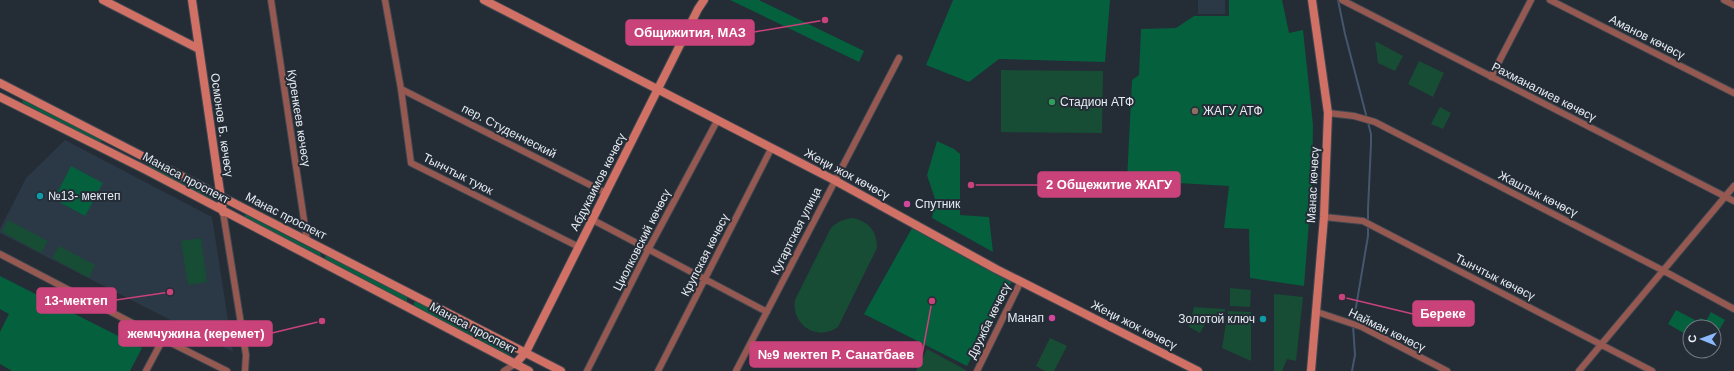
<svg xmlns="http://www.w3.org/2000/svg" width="1734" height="371" font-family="Helvetica,sans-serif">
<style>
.built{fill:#2b3846}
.green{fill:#174d34}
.forest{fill:#04603d}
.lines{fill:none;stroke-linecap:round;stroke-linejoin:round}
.stream{stroke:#45566e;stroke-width:2}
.street-casing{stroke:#3f4750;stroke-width:8}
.secondary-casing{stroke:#3f4750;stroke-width:10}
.street{stroke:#965952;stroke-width:6}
.secondary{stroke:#d17166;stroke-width:8}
.leisure-dot{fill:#2e9e5b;stroke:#242c36;stroke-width:1.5}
.education-dot{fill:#8d6e63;stroke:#242c36;stroke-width:1.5}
.culture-dot{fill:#0f9aa8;stroke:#242c36;stroke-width:1.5}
.hotel-dot{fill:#d1479c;stroke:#242c36;stroke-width:1.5}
.labels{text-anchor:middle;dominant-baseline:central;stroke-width:4;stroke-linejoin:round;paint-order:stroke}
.street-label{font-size:12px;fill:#e6ecf2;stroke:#242c36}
.poi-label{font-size:12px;fill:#e6ecf2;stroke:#242c36;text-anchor:start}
.leader{fill:none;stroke:#c94279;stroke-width:1.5}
.callout-dot{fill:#c94279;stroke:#242c36;stroke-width:1.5}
.callout{fill:#c94279;stroke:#c94279;stroke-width:1.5}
.callout-label{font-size:13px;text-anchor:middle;font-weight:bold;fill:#fff}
</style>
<rect width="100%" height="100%" fill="#242c36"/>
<!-- built -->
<path class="built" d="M1198,0H1225V14H1198Z
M65,140L212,217L233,352L0,233V229L26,178Z"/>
<!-- green -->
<path class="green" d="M1375,41L1403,56L1395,71L1378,63Z
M1419,61L1444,73L1433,97L1408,84Z
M1001,70L1103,71L1102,133L1001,132Z
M1440,107L1451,113L1443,129L1431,124Z
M853,218C869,222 877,231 877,248L838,327C817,342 791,325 795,300L831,228C838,221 844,219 853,218Z
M8,220L48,241L41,253L2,232Z
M201,238L207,282L188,285L181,241Z
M59,246L95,265L89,278L52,258Z
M1230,288L1251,290L1250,307L1230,306Z
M1274,294L1303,297L1296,361L1287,359L1282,371H1274Z
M1194,307L1225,309L1224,318L1209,317L1200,333L1189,327Z
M1228,311L1251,312V361L1222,348Z
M1050,338L1067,346L1054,371H1045L1036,366Z
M927,349L966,370L965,371H916Z"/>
<!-- forest -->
<path class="forest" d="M730,0H759L864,51L859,62Z
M953,0H1110L1105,62L999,59L969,82L926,65Z
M1229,0H1282L1289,33L1303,30L1313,125L1312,183L1304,286L1250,278L1249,229L1224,228L1229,186L1127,180L1132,80L1139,75L1141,29L1176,28L1194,16H1229Z
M22,99H25L102,140V141L99,142L23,103Z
M937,141L954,149L960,154V215L989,217L993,252L932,218L935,199L927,175Z
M150,165L212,195L213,198L210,200L149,168Z
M71,166L103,183L85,216L54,199Z
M245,214L320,253L321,256L320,257L244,218Z
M912,228L1013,279L967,366L864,314Z
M325,256H329L407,297V301H404L326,260Z
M0,276L142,348L130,371H12L0,364V332L9,314L0,309Z
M417,301L511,350L512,354L509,355L414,306V302Z
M1676,310L1695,320L1690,327L1687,335L1668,324Z
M1711,312L1725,320L1714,339V327H1696L1700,318L1706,321Z"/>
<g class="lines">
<!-- stream -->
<path class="stream" d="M1338,0L1345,34L1371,134V144L1368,209V236L1353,325L1355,355L1352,371"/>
<defs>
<path id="street" d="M271,0L307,240
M385,0L401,89L411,163L579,247
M1342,0L1734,201
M1550,0L1734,93
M1724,0L1734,5
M1491,77L1531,0
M401,89L606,193
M1328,113L1354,116L1375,122L1664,271L1734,309
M223,212L246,355L245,371
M1324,217L1363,221L1652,371
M593,220L767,312
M0,254L163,339L227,371
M1317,312L1362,327L1447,371
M146,371L163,339
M504,371L515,364
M587,371L648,250L717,121
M658,371L771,149
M736,371L899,58
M977,371L1021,281
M1579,371L1734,186"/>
<path id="secondary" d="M103,0L199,49
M192,0L223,212
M484,0L834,180L996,269L1198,371
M0,83L561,371
M0,97L146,170L529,371
M515,364L526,352L698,9L704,0
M1311,371L1324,217L1328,113L1312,0"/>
</defs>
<!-- street casing -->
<use href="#street" class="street-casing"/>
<!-- secondary casing -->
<use href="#secondary" class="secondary-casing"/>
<!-- street -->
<use href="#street" class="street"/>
<!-- secondary -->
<use href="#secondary" class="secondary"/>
</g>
<!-- markers -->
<circle class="leisure-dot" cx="1052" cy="102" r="4"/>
<circle class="education-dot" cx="1195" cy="111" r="4"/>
<g class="culture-dot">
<circle cx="40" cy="196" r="4"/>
<circle cx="1263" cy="319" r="4"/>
</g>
<g class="hotel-dot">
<circle cx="907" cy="204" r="4"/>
<circle cx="1052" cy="318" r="4"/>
</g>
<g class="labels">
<!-- street labels -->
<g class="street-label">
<text transform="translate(1647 37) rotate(27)">Аманов көчөсү</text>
<text transform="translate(1544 92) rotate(27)">Рахманалиев көчөсү</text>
<text transform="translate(299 118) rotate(81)">Куренкеев көчөсү</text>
<text transform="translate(222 125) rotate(82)">Осмонов Б. көчөсү</text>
<text transform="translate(509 131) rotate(27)">пер. Студенческий</text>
<text transform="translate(458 174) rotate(27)">Тынчтык туюк</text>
<text transform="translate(847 174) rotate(28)">Жеңи жок көчөсү</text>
<text transform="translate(186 178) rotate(28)">Манаса проспект</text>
<text transform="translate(598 182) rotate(-63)">Абдукаимов көчөсү</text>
<text transform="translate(1313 185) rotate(-87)">Манас көчөсү</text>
<text transform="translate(1538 194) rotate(27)">Жаштык көчөсү</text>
<text transform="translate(286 216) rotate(27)">Манас проспект</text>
<text transform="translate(796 231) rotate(-63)">Кугартская улица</text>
<text transform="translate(642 240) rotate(-63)">Циолковский көчөсү</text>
<text transform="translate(705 255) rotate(-63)">Крупская көчөсү</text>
<text transform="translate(1495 277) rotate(27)">Тынчтык көчөсү</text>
<text transform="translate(989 321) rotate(-64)">Дружба көчөсү</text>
<text transform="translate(1134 325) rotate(27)">Жеңи жок көчөсү</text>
<text transform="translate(473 328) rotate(28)">Манаса проспект</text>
<text transform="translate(1387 330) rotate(26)">Найман көчөсү</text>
</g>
<!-- poi labels -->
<g class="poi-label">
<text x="1060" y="102">Стадион АТФ</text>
<text x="1203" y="111">ЖАГУ АТФ</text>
<text x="48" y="196">№13- мектеп</text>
<text x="915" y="204">Спутник</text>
<text x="1044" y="318" text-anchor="end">Манап</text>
<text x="1255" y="319" text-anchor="end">Золотой ключ</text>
</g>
</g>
<!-- callouts -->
<path class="leader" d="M825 20L754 32M971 185L1038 185M170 292L116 300M1342 297L1413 314M322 321L272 333M932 301L922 355"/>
<g class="callout-dot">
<circle cx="825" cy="20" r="4"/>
<circle cx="971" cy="185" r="4"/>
<circle cx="170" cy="292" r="4"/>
<circle cx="1342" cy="297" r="4"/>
<circle cx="322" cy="321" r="4"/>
<circle cx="932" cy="301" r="4"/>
</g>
<g class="callout">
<rect x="626" y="20" width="128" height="25" rx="4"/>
<rect x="1038" y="172" width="142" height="25" rx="4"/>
<rect x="37" y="288" width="79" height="25" rx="4"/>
<rect x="1413" y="301" width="61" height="25" rx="4"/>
<rect x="119" y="321" width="153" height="25" rx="4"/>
<rect x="750" y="342" width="172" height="25" rx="4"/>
</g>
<g class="callout-label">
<text x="690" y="37">Общижития, МАЗ</text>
<text x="1109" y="189">2 Общежитие ЖАГУ</text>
<text x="76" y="305">13-мектеп</text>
<text x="1443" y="318">Береке</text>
<text x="196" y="338">жемчужина (керемет)</text>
<text x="836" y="359">№9 мектеп Р. Санатбаев</text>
</g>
<!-- north arrow -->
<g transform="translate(1702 339) rotate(271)"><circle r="19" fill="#242c36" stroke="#727981"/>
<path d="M0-3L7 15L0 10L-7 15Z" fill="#8db9fc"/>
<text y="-6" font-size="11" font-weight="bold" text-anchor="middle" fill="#e6ecf2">С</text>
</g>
</svg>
